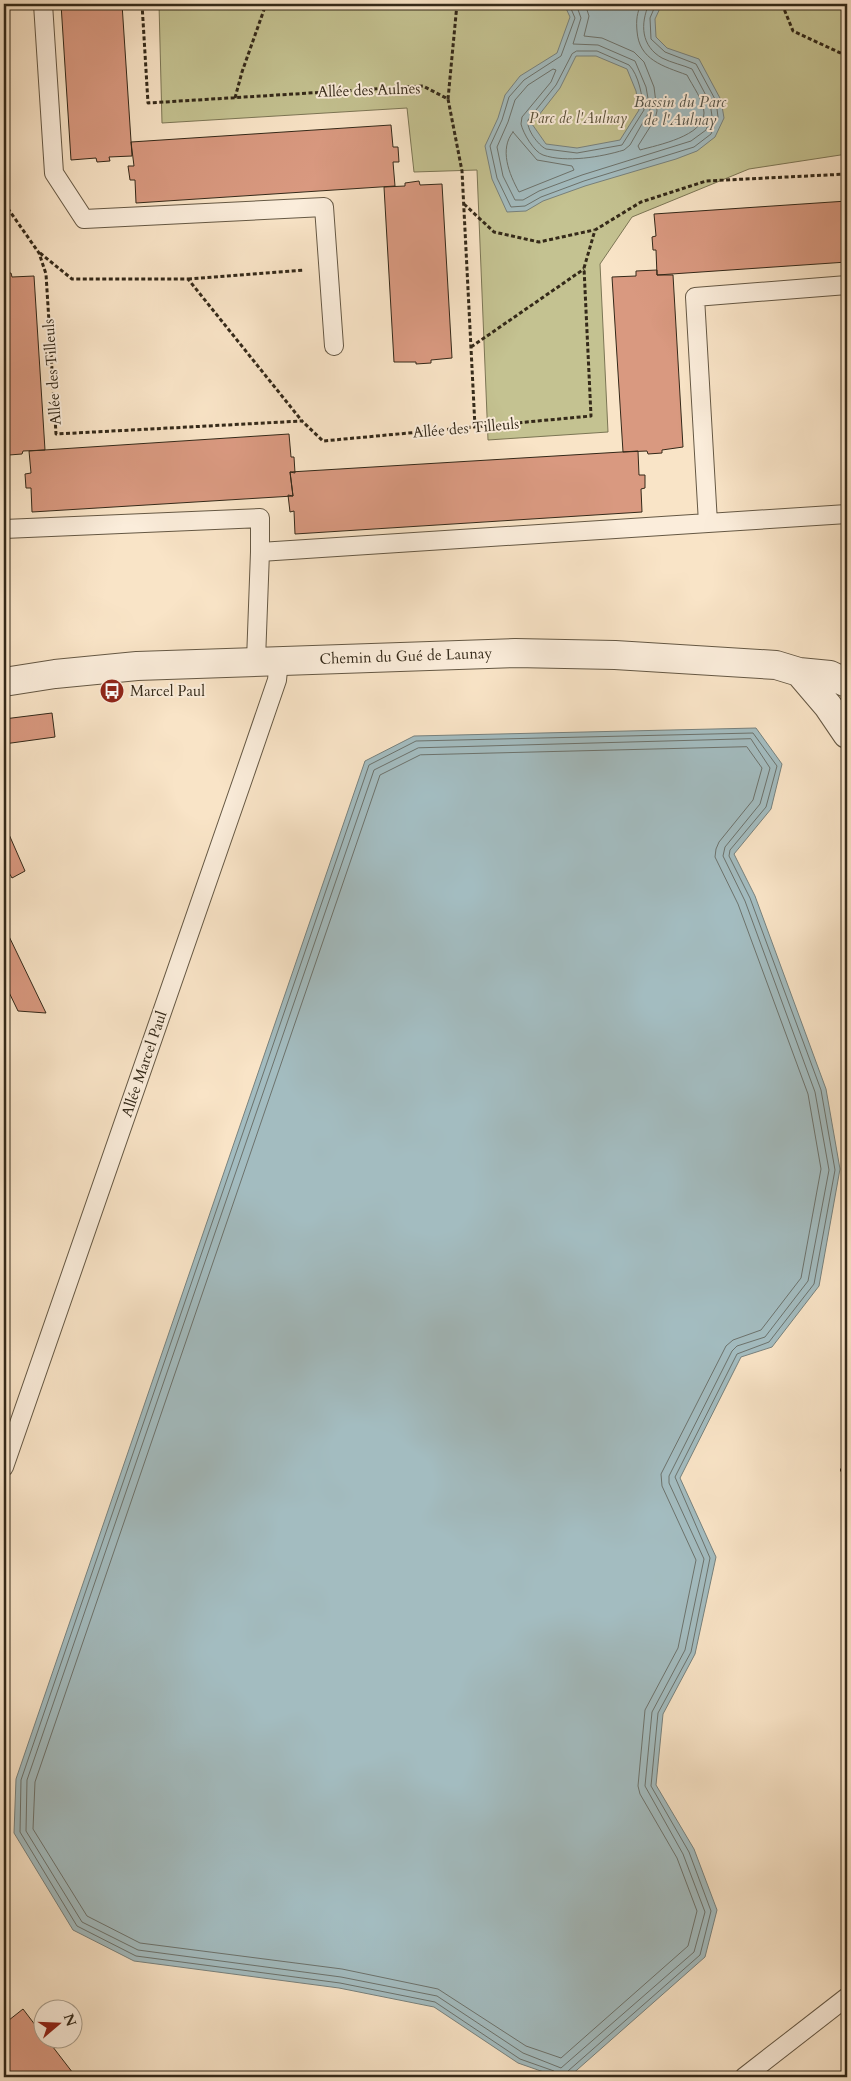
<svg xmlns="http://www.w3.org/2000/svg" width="851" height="2081" font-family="Cardo,serif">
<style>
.green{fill:#c4c291;stroke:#7c7655}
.water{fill:#a3bcc0;stroke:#77817d;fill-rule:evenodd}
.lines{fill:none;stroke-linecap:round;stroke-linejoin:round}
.shore{stroke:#6c726c;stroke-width:1}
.building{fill:#d99980;stroke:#342919}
.lane-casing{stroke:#655844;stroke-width:20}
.street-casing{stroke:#655844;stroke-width:30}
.path{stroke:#342919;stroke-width:3;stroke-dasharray:4 2.5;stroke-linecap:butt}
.lane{stroke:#fbeddb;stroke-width:18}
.street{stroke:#fbeddb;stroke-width:28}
.labels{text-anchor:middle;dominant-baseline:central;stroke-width:4;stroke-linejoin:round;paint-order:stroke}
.street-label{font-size:15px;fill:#342919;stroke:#fbeddb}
.park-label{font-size:15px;font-style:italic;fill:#584f37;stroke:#fbeddb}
.poi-label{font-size:15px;fill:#342919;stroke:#fbeddb;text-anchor:start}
.water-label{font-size:16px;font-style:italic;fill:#55554b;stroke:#fbeddb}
</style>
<rect width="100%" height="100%" fill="#f9e4c7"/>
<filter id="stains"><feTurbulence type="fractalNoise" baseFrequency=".004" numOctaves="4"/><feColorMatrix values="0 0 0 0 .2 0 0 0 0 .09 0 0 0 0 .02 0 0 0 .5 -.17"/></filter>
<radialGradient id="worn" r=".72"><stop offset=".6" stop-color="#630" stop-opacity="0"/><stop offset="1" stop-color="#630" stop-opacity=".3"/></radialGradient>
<!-- green -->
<path class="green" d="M159,4H847V154L749,169L632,217L600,264L608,432L488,440L477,170L414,172L407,108L162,123Z"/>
<!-- water -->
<path class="water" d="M564,4H662L655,19L656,37L667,48L699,59L721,100L724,118L715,137L697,151L676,159L585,186L543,201L526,211L507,212L492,179L485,146L498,118L505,95L520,76L557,53L570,17ZM576,56H596L627,69L636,91L639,110L620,140L577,148L546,144L532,124L560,88Z
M756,728L782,764L771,809L734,854L755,896L826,1089L840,1169L819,1286L772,1347L741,1357L680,1478L716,1557L695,1654L663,1714L656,1785L694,1849L717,1910L705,1957L569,2077H558L518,2063L434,2007L339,1988L134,1961L73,1930L14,1833L16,1779L365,761L414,736Z"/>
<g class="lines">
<!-- shore -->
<path class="shore" d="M569,4L575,18L561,56L524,80L509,97L502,120L490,146L497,178L511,207L525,206L541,197L584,181L694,147L711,134L718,117L716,101L696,64L665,52L651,39L650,18L656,4
M576,4L581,18L573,44L598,45L635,61L646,87L650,110L630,145L624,150C601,157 566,163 543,155C534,152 523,133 521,124L522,117L551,82L556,70L553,69L528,85L515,100L508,122L497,147L503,176L515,200H523L539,191L582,175L691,141L706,130L712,116L710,103L692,69C683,65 672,63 662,58C641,46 640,24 649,4
M585,4L589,16L584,36L602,38L634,52L644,62L654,87L657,111L655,119L638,146L640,150C658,145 704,136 704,113C704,101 692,85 687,75C663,66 639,60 637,31C636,20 637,13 641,4
M577,51H597L629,65C639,75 642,96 644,110L622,145L577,153L546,149C538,145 526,129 528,120L556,85L572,54Z
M513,132L537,160L572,166L574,170L519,192C509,174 499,149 513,132Z
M751,739L770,768L760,804L725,847L723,856L745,901L815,1092L829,1170L808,1281L765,1337L737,1346L732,1351L669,1476V1483L704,1559L685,1650L652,1712L645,1786L683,1854L705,1912L694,1952L561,2068L523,2053L437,1996L341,1977L138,1950L82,1922L26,1831L27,1780L374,770L418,748Z
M747,747L762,768L753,800L719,842L716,849L715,857L738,904L808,1094L821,1169L801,1278L761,1330L733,1340L726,1346L661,1474L662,1486L696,1560L678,1648L645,1710L638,1786L640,1794L677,1858L697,1911L688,1946L561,2058L526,2046L438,1989L342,1969L140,1943L87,1916L33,1829L35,1782L380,775L420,755Z
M557,2077L554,2071L520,2059L435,2002L340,1983L136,1956L77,1926L20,1832L21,1780L369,765L416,741L753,733L777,766L766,807L730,850L729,856L750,898L821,1090L835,1170L814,1284L769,1342L737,1354L675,1477L710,1558L691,1652L658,1713L651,1786L689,1852L711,1911L700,1955L568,2071L566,2077"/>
</g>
<!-- building -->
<path class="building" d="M61,4H122L132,156L109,157L110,161L97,162L96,158L71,160Z
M391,125L393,147H398L399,162H393L395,186L136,203L135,180H130L128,166H134L131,142Z
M419,181L420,185L442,184L452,358L431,360V363L416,364V362H394L384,187L405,186V183Z
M847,201V262L657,275L656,250H653L652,237L656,236L654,214Z
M657,270V275H673L683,447L662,450V453L648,454L647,451L623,452L612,277L636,276V271Z
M4,273H11L12,277L34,276L45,450L23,451L22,454L9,455L7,451L4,452Z
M289,434L291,457H294L295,473L290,472L293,496L32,512L31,488H26L25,474L31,473L29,451Z
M638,451L639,475H645V488L641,489L642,512L295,534L294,511L290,512L288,495L293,496L290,472Z
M52,713L55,737L4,744V719Z
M4,823L25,871L12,878L4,864Z
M4,926L46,1013L18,1011L4,982Z
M23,2009L42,2034V2038H46L76,2077H4V2024Z"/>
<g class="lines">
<defs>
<path id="lane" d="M43,4L54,173L84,219L324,207L334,346
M847,285L695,297L708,523L847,514
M4,529L260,518V552L708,523
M256,660L260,552
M4,1467L244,776L277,680L279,660
M744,2077L847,1997"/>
<path id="street" d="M799,672L828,706L847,734
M4,682L55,674L137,666L515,653L615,655L776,665L799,672L830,675L847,683"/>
</defs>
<!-- lane casing -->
<use href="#lane" class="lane-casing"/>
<!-- street casing -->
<use href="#street" class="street-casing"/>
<!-- path -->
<path class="path" d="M142,4L148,103L423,86L448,99L462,171L475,427
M782,4L793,31L847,56
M235,98L242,72L266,4
M448,99L457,4
M4,203L39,253L46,274L56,434L302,421L323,441L591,416L584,268L595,230L641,202L706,181L847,174
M464,204L494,232L539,242L594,230
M40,253L72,279H188L302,421
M188,279L304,270
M471,347L584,269
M840,1470H847"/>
<!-- lane -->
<use href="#lane" class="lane"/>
<!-- street -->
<use href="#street" class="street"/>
</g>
<!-- icons -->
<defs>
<symbol id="bus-disc" viewBox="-11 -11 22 22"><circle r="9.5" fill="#8f2418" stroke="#fbeddb"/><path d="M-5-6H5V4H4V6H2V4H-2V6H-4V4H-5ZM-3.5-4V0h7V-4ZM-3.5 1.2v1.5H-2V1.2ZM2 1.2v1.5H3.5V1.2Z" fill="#fff"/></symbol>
</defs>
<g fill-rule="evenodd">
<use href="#bus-disc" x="98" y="677" width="28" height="28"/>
</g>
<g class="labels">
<!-- street labels -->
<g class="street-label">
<text transform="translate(369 90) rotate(-2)">Allée des Aulnes</text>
<text transform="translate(52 372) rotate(-94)">Allée des Tilleuls</text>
<text transform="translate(466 428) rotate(-5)">Allée des Tilleuls</text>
<text transform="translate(406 656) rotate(-2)">Chemin du Gué de Launay</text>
<text transform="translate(144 1064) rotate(-71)">Allée Marcel Paul</text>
</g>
<!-- park labels -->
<g class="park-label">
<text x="578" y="118">Parc de l'Aulnay</text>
</g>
<!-- poi labels -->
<g class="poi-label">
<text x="130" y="691">Marcel Paul</text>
</g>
<!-- water labels -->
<g class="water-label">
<text x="680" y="102">Bassin du Parc<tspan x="680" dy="18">de l'Aulnay</tspan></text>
</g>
</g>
<!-- margin -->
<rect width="851" height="2081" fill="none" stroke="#f9e4c7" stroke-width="20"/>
<rect x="5" y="5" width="841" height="2071" fill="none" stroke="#342919" stroke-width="2.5"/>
<rect x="10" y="10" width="831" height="2061" fill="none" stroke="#342919"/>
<!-- north arrow -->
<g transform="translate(58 2024) rotate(71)"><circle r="24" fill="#fbeddb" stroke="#ab9f8d"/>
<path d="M0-4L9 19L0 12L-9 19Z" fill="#8f2418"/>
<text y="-8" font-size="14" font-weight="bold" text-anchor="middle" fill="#342919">N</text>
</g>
<rect width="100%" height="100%" filter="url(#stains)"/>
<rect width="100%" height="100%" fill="url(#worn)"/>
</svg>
